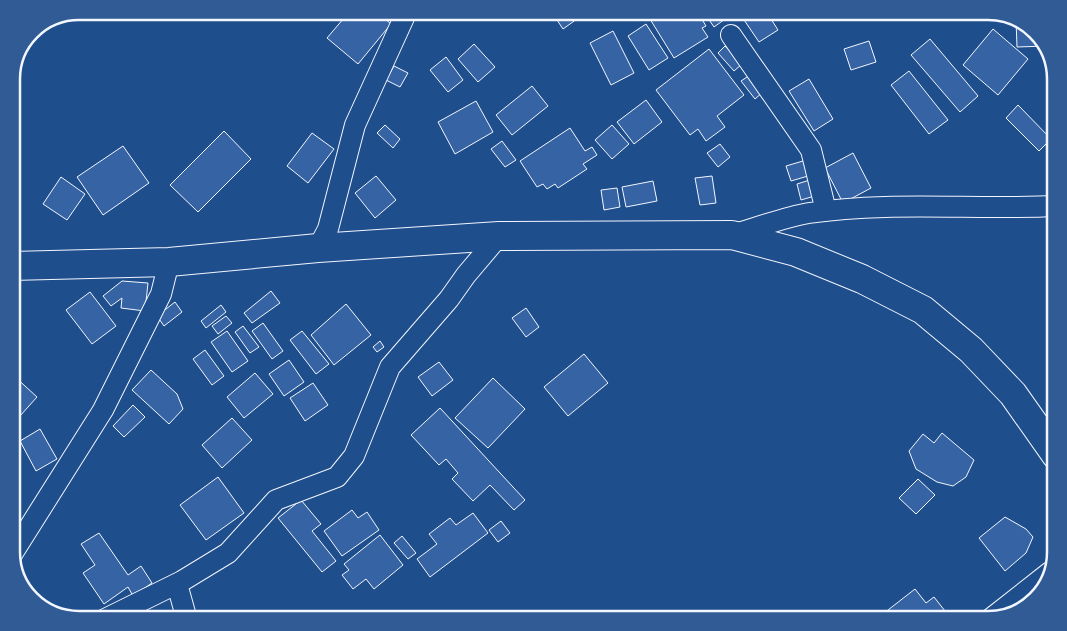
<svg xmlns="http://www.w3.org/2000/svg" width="1067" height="631" font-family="'Asap Condensed',sans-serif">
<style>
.building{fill:#3563a3;stroke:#f2f6ff}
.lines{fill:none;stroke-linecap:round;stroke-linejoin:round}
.minor-casing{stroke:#f2f6ff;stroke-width:22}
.secondary-casing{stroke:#f2f6ff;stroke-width:30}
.minor{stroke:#1f4e8c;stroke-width:20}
.secondary{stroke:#1f4e8c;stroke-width:28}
.rim{fill:none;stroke:#f2f6ff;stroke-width:2.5}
</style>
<rect width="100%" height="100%" fill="#1f4e8c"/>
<!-- building -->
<path class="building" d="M350,11H376L391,24L358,64L327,38Z
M551,11H588L563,29Z
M645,11H697L706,26L702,28L708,37L674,58Z
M703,11H730L732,14L714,27Z
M738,11H766L778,30L759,42Z
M1016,19L1022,20L1047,46L1017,47Z
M646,24L668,58L649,70L628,36Z
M993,29L1028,59L998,95L963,65Z
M613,31L634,73L611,85L590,43Z
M930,39L978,96L960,112L911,55Z
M869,41L876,62L851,70L844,49Z
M474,44L495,67L478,82L458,59Z
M725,46L742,64L734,71L718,53Z
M709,49L744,95L717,116L725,127L706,141L698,129L690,135L656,90Z
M446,57L463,80L448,92L430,70Z
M394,66L408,73L400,87L386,80Z
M909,71L948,120L929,134L891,85Z
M750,75L763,92L755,99L741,81Z
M809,79L833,119L814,131L789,91Z
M532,86L548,106L512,135L496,115Z
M646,100L662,122L634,144L617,122Z
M476,101L493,132L455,154L438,122Z
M1018,105L1051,139L1039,151L1006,118Z
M385,125L400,139L393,148L377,133Z
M612,125L629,144L612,159L595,140Z
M570,128L585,151L592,147L597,155L583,164L587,169L558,188L555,184L547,189L543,184L537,187L520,161Z
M224,131L251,159L198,212L170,185Z
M312,133L334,149L308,183L287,166Z
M502,141L516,160L505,167L491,149Z
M720,144L730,157L718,167L707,153Z
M123,146L149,183L103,215L77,177Z
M853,153L871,188L843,203L825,168Z
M803,161L808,176L791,181L786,166Z
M376,176L396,200L375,218L355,193Z
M712,176L716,203L700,205L695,178Z
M61,177L85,194L67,220L43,204Z
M813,179L818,195L801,200L797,184Z
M653,181L657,201L626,207L622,187Z
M617,188L620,207L604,210L601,190Z
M122,281L148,283L145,311L121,308L122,298L111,306L103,296Z
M271,291L280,303L252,323L244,313Z
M90,292L116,326L92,344L66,310Z
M175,302L182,312L164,326L157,316Z
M346,304L371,335L334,365L311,335Z
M221,305L226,312L206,328L201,321Z
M526,308L539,327L526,337L512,318Z
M226,316L232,323L218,334L212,326Z
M263,323L283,351L272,359L252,331Z
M243,326L259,347L250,353L235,332Z
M227,331L248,361L232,372L211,342Z
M302,331L329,364L316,374L290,340Z
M380,341L384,347L377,352L373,347Z
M205,350L224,376L212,385L193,359Z
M584,354L608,383L568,416L544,387Z
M289,360L304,382L284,396L269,374Z
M439,362L453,380L432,396L418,377Z
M151,370L177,394L183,409L169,424L132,390Z
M255,373L273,394L244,418L227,397Z
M13,375L37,397L11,426V377Z
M493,378L525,409L488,448L455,418Z
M313,383L328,405L305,421L290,398Z
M133,405L145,417L124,437L113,426Z
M440,408L525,500L514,510L490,485L473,501L452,479L458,473L446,459L439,465L411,435Z
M232,418L252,440L222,468L202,445Z
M40,429L57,459L36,471L20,441Z
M942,433L974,460L966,477L953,486L937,482L916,469L909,451L923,434L934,443Z
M218,477L244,513L206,540L180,505Z
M918,479L935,495L916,514L899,498Z
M301,500L321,524L312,531L336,561L322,572L278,518Z
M352,510L358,518L367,512L379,530L342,556L324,531Z
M473,513L488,533L430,577L417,559L437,544L429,534L450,518L456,525Z
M1005,517L1026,529L1033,537L1026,553L1005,571L979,538Z
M501,521L510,533L498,542L489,530Z
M99,533L128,575L141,566L152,583L133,596L128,587L104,604L83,573L95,565L81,544Z
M380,535L403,565L374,589L366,579L353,589L342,575L349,570L344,564Z
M402,536L416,553L408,559L394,543Z
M915,589L926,603L934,597L945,611L943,620H881L879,617Z"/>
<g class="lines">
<defs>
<path id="minor" d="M731,35L811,150L826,211
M732,235C756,228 785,217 809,213C891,201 973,210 1056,206
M318,248L328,229L355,125L407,11
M11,556L103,410L161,294L169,262
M177,584L187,620
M103,620L182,581L228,553L276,500L337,477L354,456L390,367L449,299L466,275L499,236
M989,620L1050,572"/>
<path id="secondary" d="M11,266L169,262L318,248L499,236L732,235L796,252L862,279L923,310L971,350L1013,394L1056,455"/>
</defs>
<!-- minor casing -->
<use href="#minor" class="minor-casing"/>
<!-- secondary casing -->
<use href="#secondary" class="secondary-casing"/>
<!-- minor -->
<use href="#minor" class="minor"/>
<!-- secondary -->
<use href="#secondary" class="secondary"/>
</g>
<!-- crop -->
<path d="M0 0H1067V631H0ZM79 20H988A59 59 0 0 1 1047 79V552A59 59 0 0 1 988 611H79A59 59 0 0 1 20 552V79A59 59 0 0 1 79 20Z" fill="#305b95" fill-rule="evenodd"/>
<path class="rim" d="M79 20H988A59 59 0 0 1 1047 79V552A59 59 0 0 1 988 611H79A59 59 0 0 1 20 552V79A59 59 0 0 1 79 20Z"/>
</svg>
